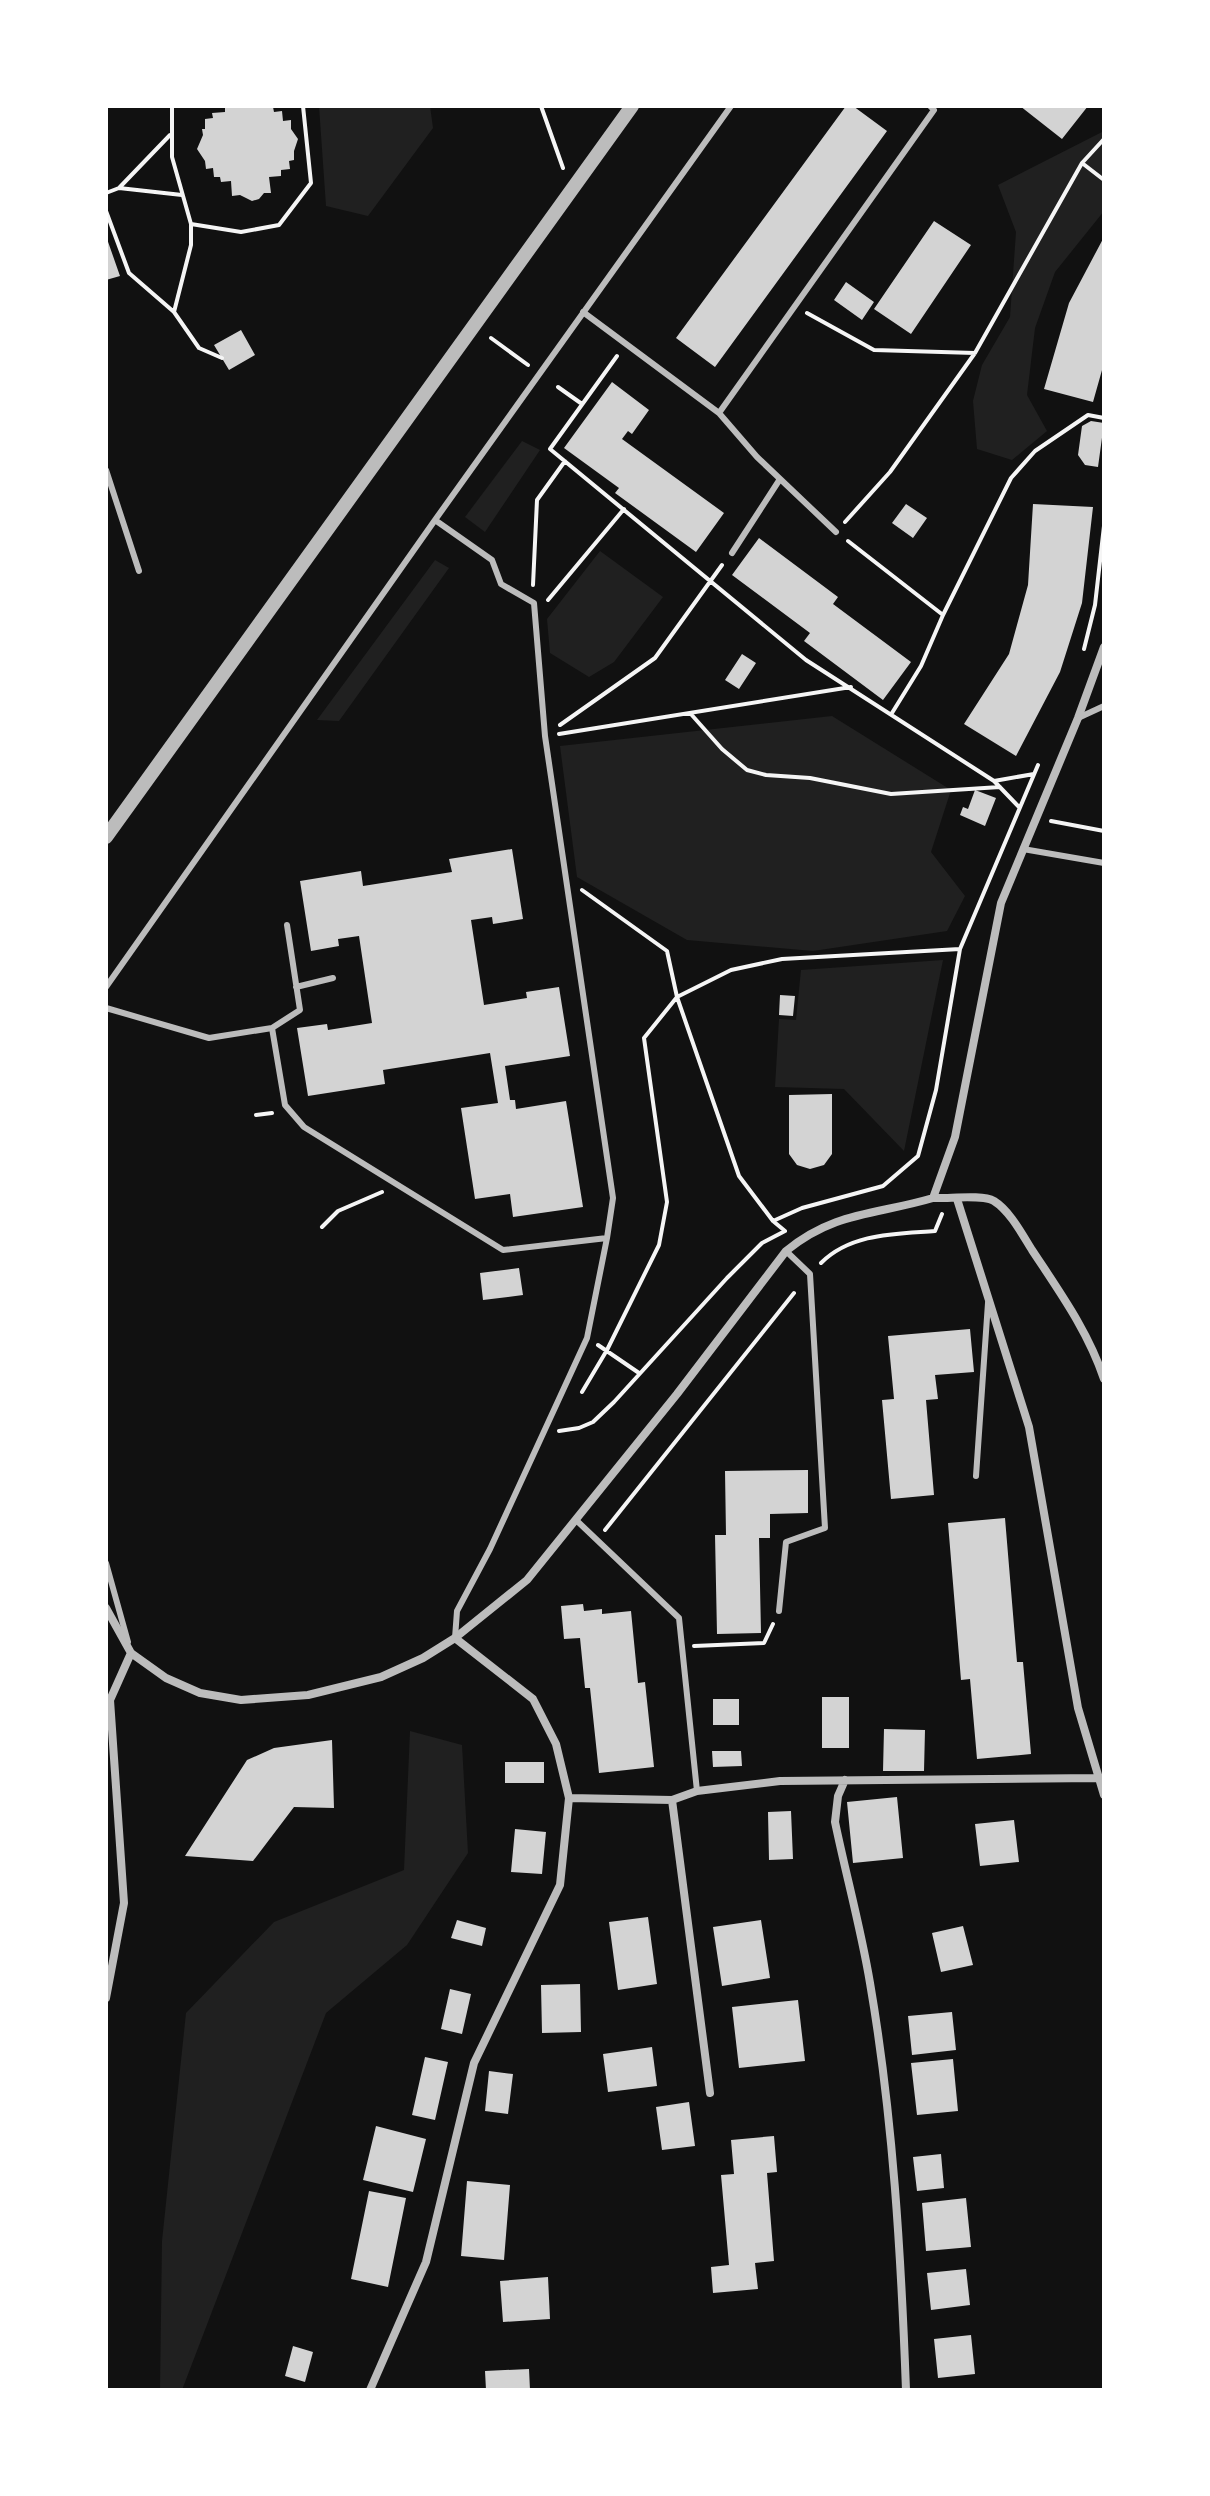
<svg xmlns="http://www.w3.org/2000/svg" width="1210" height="2496" font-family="'Work Sans',sans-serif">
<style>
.green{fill:#202020}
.building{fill:#d3d3d3}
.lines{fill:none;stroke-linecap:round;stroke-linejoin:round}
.path{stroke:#f5f5f5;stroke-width:4}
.service{stroke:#bcbcbc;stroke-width:6}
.minor{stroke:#bcbcbc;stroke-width:8}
.tertiary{stroke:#bcbcbc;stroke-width:14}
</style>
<rect width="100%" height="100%" fill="#111"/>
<!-- green -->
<path class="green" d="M319,106H430L433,128L368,216L326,206Z
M1104,131V211L1055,272L1035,328L1027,395L1047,431L1012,460L977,449L973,401L982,365L1010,317L1016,232L998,185Z
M522,441L540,450L485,532L465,517Z
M600,551L663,597L614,662L589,677L550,653L547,619Z
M435,560L449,568L339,721L317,720Z
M832,716L951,790L931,852L965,896L947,931L813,951L687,940L577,877L560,746Z
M943,960L904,1151L844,1089L775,1087L779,1019L796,1020L801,970Z
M410,1731L462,1745L468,1853L407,1945L326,2013L182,2390H160L162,2241L186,2013L274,1922L404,1870Z"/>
<!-- building -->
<path class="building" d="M225,106H264L273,107L274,112L282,111L283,121L291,120V129L298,139L294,151V160L289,161L290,169L281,170V176L269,177L271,193H264L259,199L252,201L240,195L232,196L231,181L221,182L220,177H214L213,168L206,169L205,161L197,149L203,135L202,129H205V119L213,118L212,113L225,112Z
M846,106H853L887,131L715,367L676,338Z
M1020,106H1088L1062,139Z
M934,221L971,245L911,334L874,309Z
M106,236L120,276L106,280Z
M1104,237V363L1093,402L1044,389L1069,303Z
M846,282L874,302L862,320L834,300Z
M241,330L255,355L229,370L214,345Z
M612,382L649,410L632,434L628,431L622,439L724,513L696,552L615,493L619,488L564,448Z
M1091,421L1104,423L1098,467L1085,465L1078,455L1082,426Z
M906,504L927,518L913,538L892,523Z
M1033,504L1093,507L1082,603L1060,672L1016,756L964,724L1009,654L1028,585Z
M759,538L838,597L833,604L911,662L883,700L804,641L810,633L732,575Z
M742,654L756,663L739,689L725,680Z
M975,790L996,798L985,826L960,815L963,807L968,809Z
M512,849L523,919L493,924L492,917L471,920L484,1005L527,998L526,992L559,987L570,1056L505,1066L510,1100H515L516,1109L566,1101L583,1207L513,1217L510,1194L475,1199L461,1108L498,1103L490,1053L383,1070L385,1084L308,1096L297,1028L327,1024L328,1030L372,1023L359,936L338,939L339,946L311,951L300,881L361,871L363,886L452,872L449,859Z
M780,995L795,996L793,1016L779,1015Z
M832,1094V1154L824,1165L810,1169L797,1165L789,1154V1095Z
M519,1268L523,1295L483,1300L480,1273Z
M970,1329L974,1372L935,1375L938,1399L926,1400L934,1495L891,1499L882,1400L894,1399L888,1336Z
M808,1470V1513L770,1514V1538H759L761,1633L717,1634L715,1535H726L725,1471Z
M1005,1518L1017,1662H1023L1031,1754L977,1759L970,1679L961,1680L948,1523Z
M583,1604L584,1611L602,1609V1614L631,1611L638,1683L645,1682L654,1767L599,1773L590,1688H585L580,1638L564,1639L561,1606Z
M822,1697H849V1748H822Z
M713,1699H739V1725H713Z
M884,1729L925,1730L924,1771H883Z
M332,1740L334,1808L294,1807L253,1861L185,1856L247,1760L274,1748Z
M712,1751H741L742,1766L713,1767Z
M505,1762H544V1783H505Z
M897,1797L903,1858L853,1863L847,1802Z
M791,1811L793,1859L769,1860L768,1812Z
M1014,1820L1019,1862L980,1866L975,1824Z
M515,1829L546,1832L542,1874L511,1872Z
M648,1917L657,1984L618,1990L609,1922Z
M457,1920L486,1928L482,1946L451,1938Z
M761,1920L770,1978L722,1986L713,1927Z
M963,1926L973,1965L941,1972L932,1933Z
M580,1984L581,2032L542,2033L541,1985Z
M450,1989L471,1994L462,2034L441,2029Z
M798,2000L805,2061L739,2068L732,2007Z
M952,2012L956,2050L912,2055L908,2016Z
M652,2047L657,2086L608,2092L603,2054Z
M425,2057L448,2062L435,2120L412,2115Z
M953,2059L958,2111L917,2115L911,2063Z
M489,2071L513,2074L508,2114L485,2111Z
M689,2102L695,2146L662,2150L656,2107Z
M376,2126L426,2139L413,2192L363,2180Z
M774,2136L777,2172L767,2173L774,2261L755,2263L758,2289L713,2293L711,2267L729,2265L721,2175L734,2174L731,2140Z
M941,2154L944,2188L917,2191L913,2157Z
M467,2181L510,2185L504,2260L461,2256Z
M369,2191L406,2198L388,2287L351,2279Z
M966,2198L971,2247L926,2251L922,2203Z
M966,2269L970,2305L931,2310L927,2273Z
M548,2277L550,2319L503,2322L500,2281Z
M971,2335L975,2374L938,2378L934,2339Z
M293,2346L313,2352L305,2382L285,2376Z
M529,2369L530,2390H486L485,2371Z"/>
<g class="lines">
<!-- path -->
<path class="path" d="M172,106V157L191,224L241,232L279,225L311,183L303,106
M541,106L563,168
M1104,139L1082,163L1104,180
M119,188L170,135
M106,193L119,188L182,195
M106,211L129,273L174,312
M191,224V245L174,312L199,348L222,358
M807,313L874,350L975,353
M491,338L528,365
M617,356L550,449L806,660L994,781L1019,807
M558,387L582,404
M845,522L890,472L975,353L1082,163
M848,541L943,615L1011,478L1035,451L1088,415L1104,418
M533,585L537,500L565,461
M548,600L624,509
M1084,649L1095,605L1104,526
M690,713L722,749L747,770L766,775L810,778L891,794L1000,787
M892,713L921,666L943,615
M560,725L655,658L722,565
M559,734L851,687
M994,781L1034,774
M1051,821L1104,831
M256,1115L272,1113
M773,1221L802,1208L883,1186L918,1156L936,1090L960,949L1038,765
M322,1227L338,1211L382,1192
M821,1263C851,1233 896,1234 935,1231L942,1214
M598,1345L639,1373
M582,1392L607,1350L659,1245L667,1202L644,1038L677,997L731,970L782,959L960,949
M559,1431L579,1428L593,1422L614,1402L727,1278L762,1243L785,1231L773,1221L739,1176L677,997L667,951L582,890
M605,1530L794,1293
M694,1646L764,1643L773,1624"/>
<!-- service -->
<path class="service" d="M583,312L719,413L934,110L930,106
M719,413L757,457L836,532
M106,470L139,571
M732,553L780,479
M1078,718L1104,706
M1023,849L1104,863
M106,987L435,520
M296,987L333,978
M106,1008L209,1038L272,1028L285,1105L304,1127L503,1250L607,1238L613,1198L545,736L534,603L501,584L492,560L435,520L731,106
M272,1028L300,1010L287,925
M976,1476L988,1303
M576,1520L679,1618L697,1791
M106,1563L128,1642
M779,1611L786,1542L825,1528L810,1274L786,1251
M455,1638L457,1611L490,1549L587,1338L607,1238"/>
<!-- minor -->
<path class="minor" d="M933,1198C948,1199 982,1194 994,1201C1010,1211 1022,1234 1032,1250C1059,1291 1088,1331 1104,1379
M957,1199L1029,1427L1078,1708L1104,1795
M106,1608L131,1653L166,1678L200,1693L241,1700L308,1695L381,1677L423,1658L455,1638L527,1580L677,1394L786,1251C835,1211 876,1215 933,1198L955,1137L1001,903L1078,718L1104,647
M845,1780L838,1796L835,1822C846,1875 861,1929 870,1983C893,2117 901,2254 906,2390
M569,1798L672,1800L697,1791L780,1781L1099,1778
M672,1800L710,2093
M106,1998L124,1903L110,1700L131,1653
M370,2390L426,2262L474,2063L560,1885L569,1798L556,1744L533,1699L455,1638"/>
<!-- tertiary -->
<path class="tertiary" d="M106,837L632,106"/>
</g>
<!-- border -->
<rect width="1210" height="2496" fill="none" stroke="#ffffff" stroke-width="216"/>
</svg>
